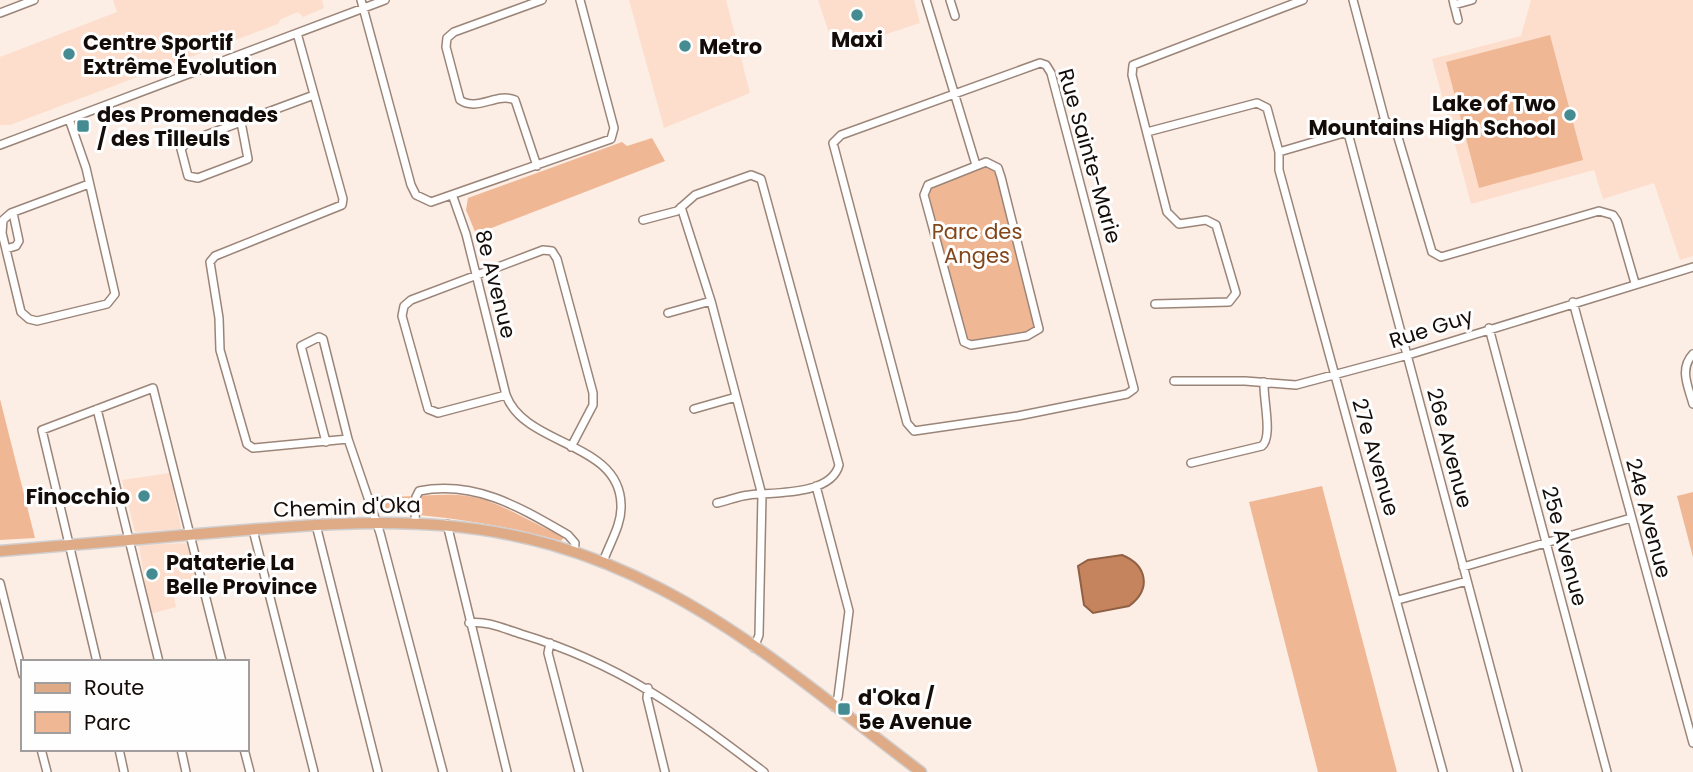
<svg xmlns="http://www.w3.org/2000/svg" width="1693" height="772" font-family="Poppins,sans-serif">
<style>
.built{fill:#fddecc}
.green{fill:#f0b795}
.water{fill:#c5845d;stroke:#906044;stroke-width:2}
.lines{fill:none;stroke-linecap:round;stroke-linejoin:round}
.minor-casing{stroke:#9b8579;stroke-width:10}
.major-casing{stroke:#d0cece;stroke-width:13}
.minor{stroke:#fff;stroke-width:7}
.major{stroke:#dfaa86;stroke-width:10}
.poi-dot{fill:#448c91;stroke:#fefefe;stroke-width:2.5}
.labels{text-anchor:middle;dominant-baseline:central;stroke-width:6;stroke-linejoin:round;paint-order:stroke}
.poi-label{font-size:21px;font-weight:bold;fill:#140c08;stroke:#fefefe;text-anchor:start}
.street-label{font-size:21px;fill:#140c08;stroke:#fefefe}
.park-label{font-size:21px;fill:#83451a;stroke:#fefefe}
</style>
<rect width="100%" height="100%" fill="#fcede5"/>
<!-- built -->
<path class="built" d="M113,0H322L324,8L303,17L298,12L281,19L278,24L10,125H0V57L117,12Z
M629,0H726L750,93L664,128Z
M818,0H914L920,23L835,51Z
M1531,0H1693V256L1680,260L1654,183L1603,199L1594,170L1471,204L1432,59L1521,36Z
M170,473L181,529L135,532L122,480Z
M186,543L198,578L171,584L176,607L150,614L139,545Z"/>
<!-- green -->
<path class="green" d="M1550,35L1583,160L1479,188L1446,62Z
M652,138L665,161L476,234L466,210L468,198L622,142L627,146Z
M986,162L998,168L1037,333L988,343L964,342L924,195L928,185Z
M0,399L35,538L0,540Z
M1322,486L1397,772H1318L1249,502Z
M1693,492V557L1677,496Z
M376,495C409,500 442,491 474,497C502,503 537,526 564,537L561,541C501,524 443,516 382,512Z"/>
<!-- water -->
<path class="water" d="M1122,555C1147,565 1152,589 1129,606L1093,613L1084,605L1078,566L1088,560Z"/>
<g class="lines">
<defs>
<path id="minor" d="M361,0L411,185L416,195L431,202L611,139L614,128L580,0
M926,0L976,165
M950,0L955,16
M1353,0L1385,121
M1453,0L1458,20
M1454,5L1472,0
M0,13L34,0
M297,33L343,199L342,205L215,256L210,262L219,318L220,350L247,444L253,448L348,439L380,533L443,772
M1040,63L1046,65L1051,73L1134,389L1127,394L1018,416L914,431L907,423L833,143L841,135Z
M69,119L86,168L115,294L107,304L37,321L29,319L21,312L2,233L3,220L11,213L89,184
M1385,121L1393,125L1397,134L1432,252L1441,257L1599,211L1613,215L1617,221L1635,283
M241,122L248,159L198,178L188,176L181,149L187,142L314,95
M1147,132L1257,103L1267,108L1279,152V170L1443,772
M1348,133L1518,772
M0,145L385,0
M1279,152L1385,121
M986,162L998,168L1001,177L1039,329L1027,336L971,345L964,342L924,195L928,185Z
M537,166L515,100C497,92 477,112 460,100L446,47L447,38L454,32L542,0
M453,197L466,234L506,395C525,447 620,441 621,505C622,525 609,544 603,562
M681,207L711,301L762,495L759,635L754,648
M643,220L677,211L695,195L751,175L761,179L839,465C831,496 773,492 749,495C738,496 727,501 717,503
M6,249L16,246L19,241L13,213
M1573,302L1693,743
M1155,304L1229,302L1236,293L1216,225L1206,220L1179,224L1167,212L1132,75L1133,65L1303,0
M668,313L711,301
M1489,328L1607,772
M1693,354C1679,369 1688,386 1693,404
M1174,381H1245L1296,385L1408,355L1693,267
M506,395L438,413L428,409L402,316L404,306L411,300L543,250L552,251L557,259L593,393V405L571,447
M97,409L159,662
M694,409L736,397
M326,442L301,346L319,337L323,339L348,439
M1191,463L1262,446C1273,437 1263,399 1264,382
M816,486L849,611L838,697L834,707
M415,522L416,497L419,491C476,480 521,508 568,535L575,543L574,552
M447,524L507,772
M316,525L378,772
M253,530L314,772
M1463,567L1631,518
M0,583L23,675
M1398,600L1467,581
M469,623C486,620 505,629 521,634C621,664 682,710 764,772
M550,643L548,653L579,772
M97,662L42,430L153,388L222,662
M648,688L647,698L665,772
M41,749L47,772
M119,749L124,772
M181,749L186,772
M244,749L250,772"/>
<path id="major" d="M0,551C74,545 148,539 222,532C386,518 509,510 661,589C754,637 837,709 921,772"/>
</defs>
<!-- minor casing -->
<use href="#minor" class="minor-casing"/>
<!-- major casing -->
<use href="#major" class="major-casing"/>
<!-- minor -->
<use href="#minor" class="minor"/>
<!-- major -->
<use href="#major" class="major"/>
</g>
<!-- markers -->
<g class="poi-dot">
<circle cx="857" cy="15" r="7"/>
<circle cx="685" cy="46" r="7"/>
<circle cx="69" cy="54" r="7"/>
<circle cx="1570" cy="115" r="7"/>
<rect x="76" y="119" width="14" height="14" rx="3.5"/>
<circle cx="144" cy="496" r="7"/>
<circle cx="152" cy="574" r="7"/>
<rect x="837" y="702" width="14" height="14" rx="3.5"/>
</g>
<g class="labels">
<!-- poi labels -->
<g class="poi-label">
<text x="857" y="39" text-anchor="middle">Maxi</text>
<text x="83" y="42">Centre Sportif<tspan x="83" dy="24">Extrême Évolution</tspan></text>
<text x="699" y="46">Metro</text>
<text x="1556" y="103" text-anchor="end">Lake of Two<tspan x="1556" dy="24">Mountains High School</tspan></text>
<text x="97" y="114">des Promenades<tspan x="97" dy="24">/ des Tilleuls</tspan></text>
<text x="130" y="496" text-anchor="end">Finocchio</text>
<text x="166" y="562">Pataterie La<tspan x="166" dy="24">Belle Province</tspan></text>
<text x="858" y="697">d'Oka /<tspan x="858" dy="24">5e Avenue</tspan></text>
</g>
<!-- street labels -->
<g class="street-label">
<text transform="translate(1090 156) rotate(74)">Rue Sainte-Marie</text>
<text transform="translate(496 284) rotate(76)">8e Avenue</text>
<text transform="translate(1431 328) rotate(-18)">Rue Guy</text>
<text transform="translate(1450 448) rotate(75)">26e Avenue</text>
<text transform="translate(1376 457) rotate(74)">27e Avenue</text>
<text transform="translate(347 507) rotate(-2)">Chemin d'Oka</text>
<text transform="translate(1649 518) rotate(75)">24e Avenue</text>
<text transform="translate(1565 546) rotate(75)">25e Avenue</text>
</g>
<!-- park labels -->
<g class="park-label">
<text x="977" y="231">Parc des<tspan x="977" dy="24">Anges</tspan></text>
</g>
</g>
<!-- legend -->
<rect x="21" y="660" width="228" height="91" fill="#fefefe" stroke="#a09d9c" stroke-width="2"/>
<rect x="35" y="683" width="35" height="10" fill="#dfaa86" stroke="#a09d9c" stroke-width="2"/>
<text x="84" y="695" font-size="21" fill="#140c08">Route</text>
<rect x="35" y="712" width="35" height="21" fill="#f0b795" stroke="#a09d9c" stroke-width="2"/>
<text x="84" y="730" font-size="21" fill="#140c08">Parc</text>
</svg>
